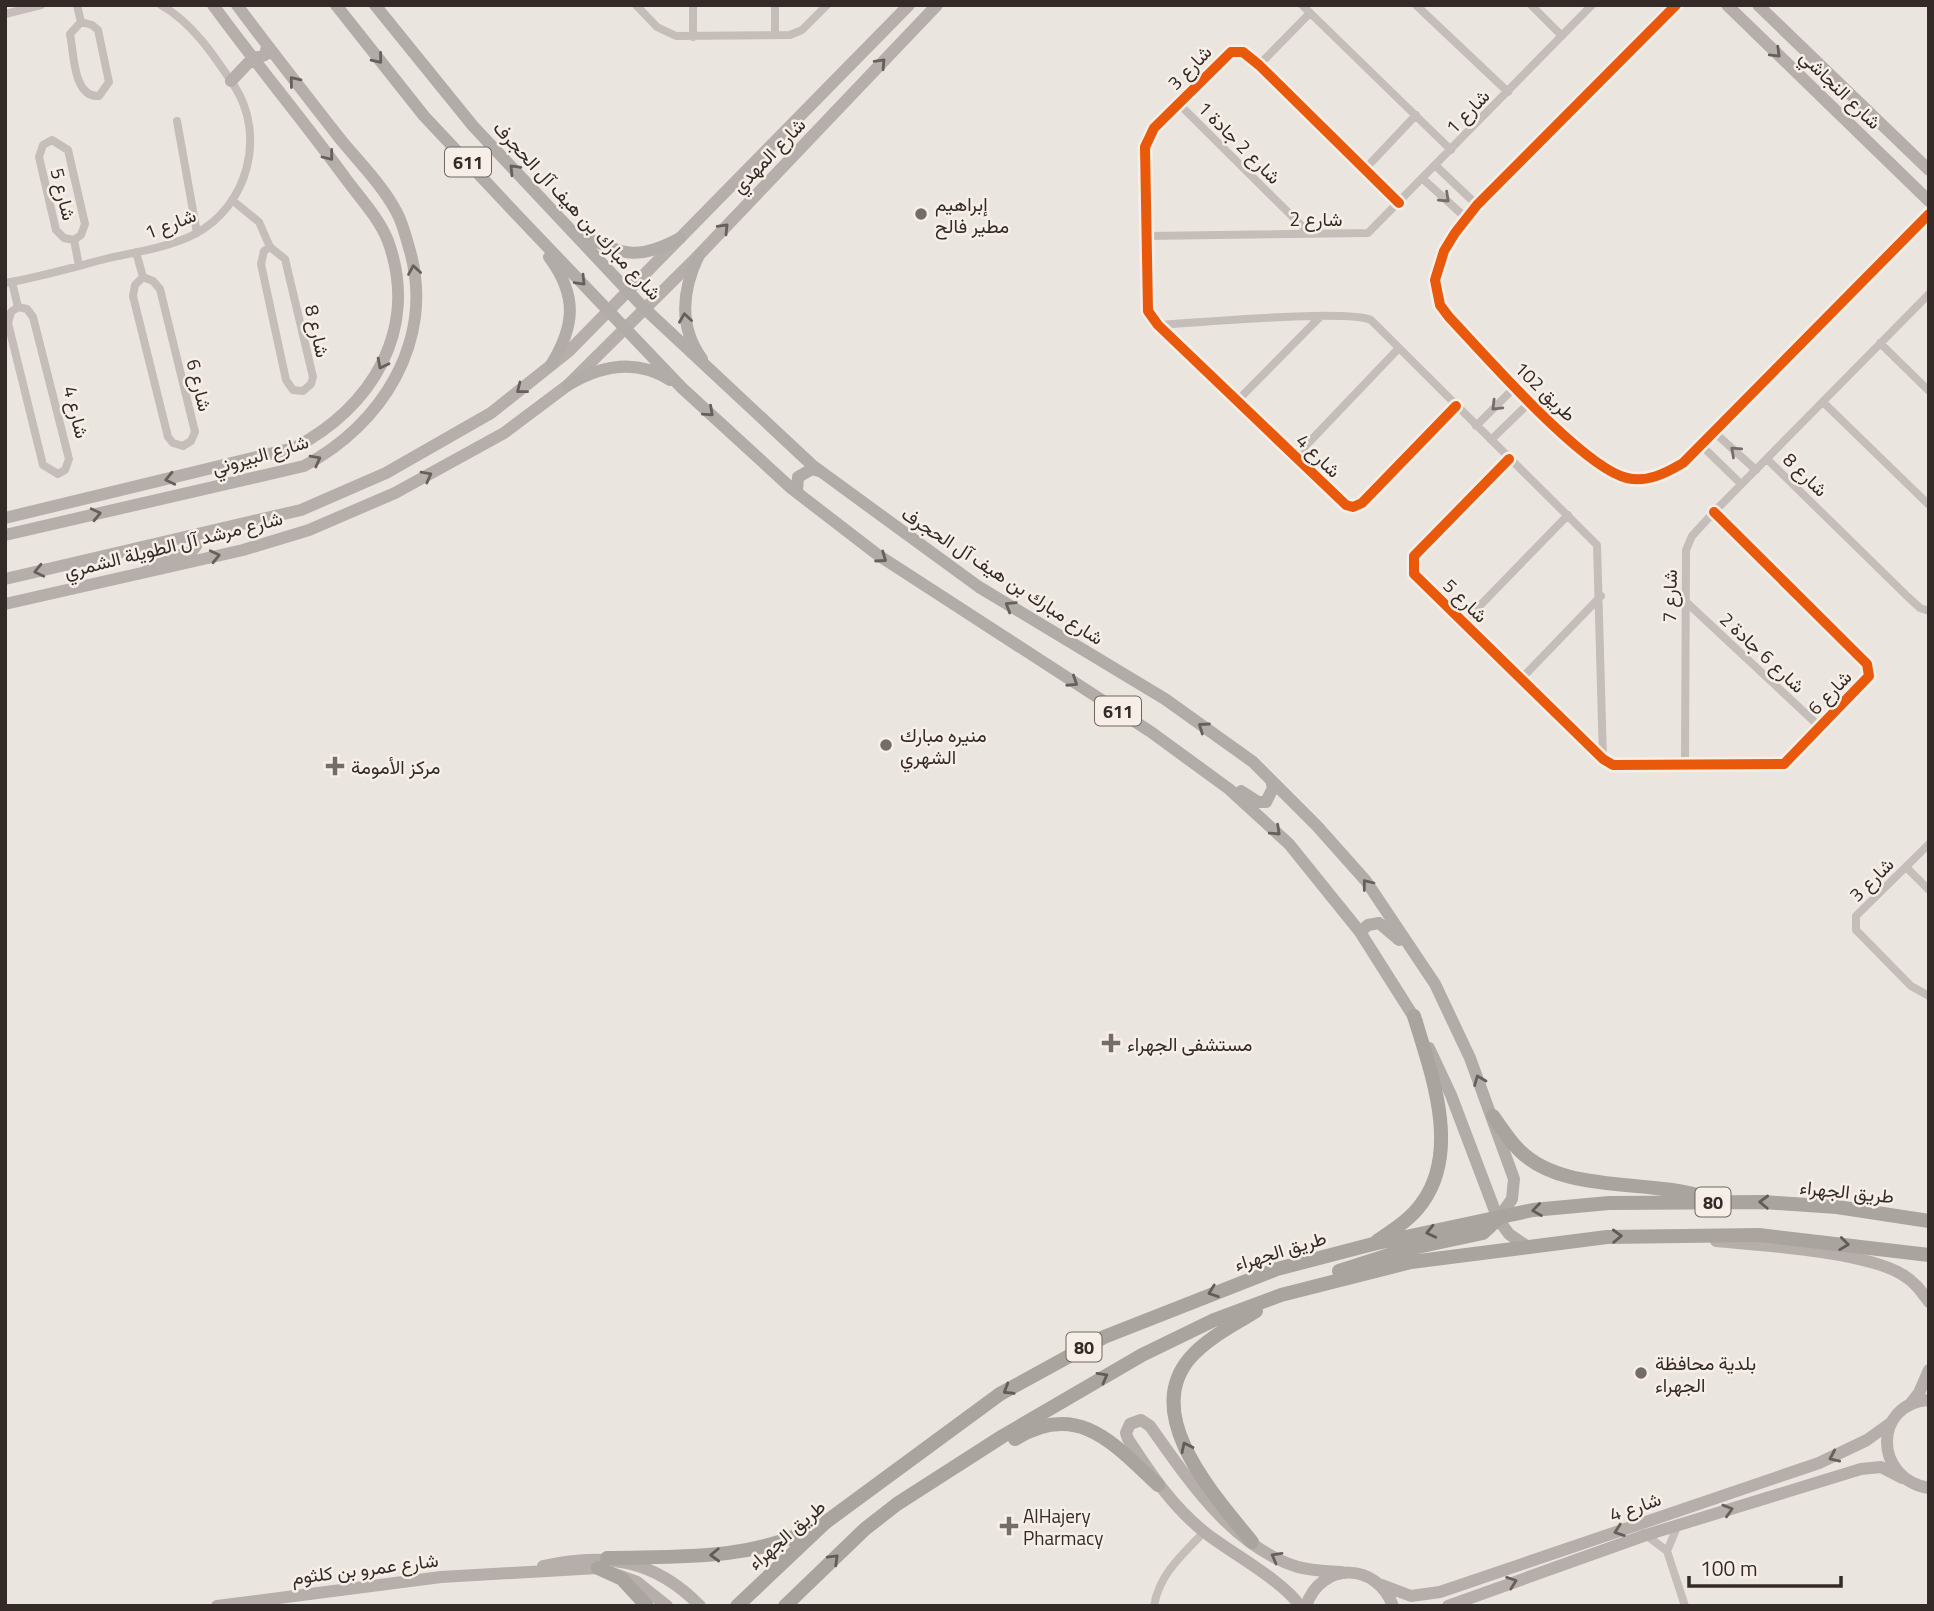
<svg xmlns="http://www.w3.org/2000/svg" width="1934" height="1611" font-family="'Titillium Web',Vazirmatn,sans-serif">
<style>
.lines{fill:none;stroke-linecap:round;stroke-linejoin:round}
.street{stroke:#c4bdb9;stroke-width:8}
.secondary{stroke:#b5aeaa;stroke-width:12}
.primary{stroke:#b2aca9;stroke-width:12}
.highway{stroke:#aaa49f;stroke-width:14}
.cycleway-casing{stroke:#f7efe7;stroke-width:15}
.cycleway{stroke:#e8590c;stroke-width:10}
.oneway{stroke:#685f5c}
.oneway2{stroke:#665f5c}
.oneway3{stroke:#756d69}
.oneway4{stroke:#635b58}
.poi-dot{fill:#746c68;stroke:#f7efe7;stroke-width:2.5}
.labels{text-anchor:middle;dominant-baseline:central;stroke-width:5;stroke-linejoin:round;paint-order:stroke}
.shield{fill:#f7efe7;stroke:#6e6661;stroke-width:2}
.shield-label{font-size:18px;font-weight:bold;fill:#342b28}
.street-label{font-size:19px;fill:#342b28;stroke:#f7efe7}
.poi-label{font-size:19px;fill:#342b28;stroke:#f7efe7;text-anchor:start}
</style>
<rect width="100%" height="100%" fill="#ebe5e0"/>
<g class="lines">
<!-- street -->
<path class="street" d="M77,5L81,22
M636,5L657,27L676,36L790,35L802,30L827,5
M693,5V37
M775,5V35
M1302,5L1451,150
M1416,5L1508,92
M1531,5L1562,36
M1676,5L1477,205L1455,233L1444,251L1435,280L1440,305L1449,317C1484,354 1583,468 1627,478C1647,483 1666,473 1683,463L1929,214
M5,14L41,5
M81,22L92,25L98,30L109,82L99,96C73,98 74,53 70,34Z
M1259,65L1310,13
M1178,103L1309,233
M177,121L197,233
M52,140L68,150L85,224L81,235L74,240L64,238L56,230L39,157L43,145Z
M1436,166L1477,205
M1365,169L1416,115
M1423,179L1466,218
M232,200L259,222L270,247L285,259L313,377L311,384L303,391L293,390L286,380L261,264L264,251L270,247
M1399,203L1259,65L1243,52H1231L1154,128L1145,147L1148,311L1158,325L1346,505L1353,507L1362,503L1456,406
M1147,236L1368,233L1592,5
M74,240L79,266
M136,252L143,277
M143,277L153,281L160,289L195,432L191,441L183,446L173,443L168,437L133,296L135,285Z
M12,282L18,307
M5,283C40,277 74,267 109,258C137,252 170,247 195,234C248,206 266,136 235,87C215,57 193,23 161,5
M18,307L27,309L33,317L69,459L65,470L58,474L43,465L8,323L11,312Z
M1158,325C1195,323 1347,309 1371,320L1597,545L1603,759
M1880,343L1929,391
M1238,400L1320,317
M1823,402L1929,505
M1476,426L1515,387
M1714,432L1756,470
M1491,440L1530,402
M1702,446L1741,484
M1295,457L1399,348
M1509,459L1414,556V574L1603,759L1613,765L1784,764L1869,676L1867,664L1714,512
M1767,459L1908,597L1920,608L1929,611
M1684,600L1820,727
M1464,622L1568,515
M1522,678L1601,596
M1685,765L1686,550L1692,536L1714,512L1929,294
M1929,844L1856,916V930L1911,986L1929,996
M1906,867L1929,890
M1646,1535L1667,1551L1685,1606
M1667,1551L1678,1525
M1154,1606C1159,1574 1183,1554 1204,1532"/>
<!-- secondary -->
<path class="secondary" d="M1727,5L1929,201
M1758,5L1929,170
M231,81L252,59L265,55L267,47
M5,518L294,448C372,408 420,329 388,241C379,218 360,198 346,179C303,120 256,64 213,5
M5,535L304,466C382,425 435,341 410,251C406,238 403,223 396,211C382,185 360,163 341,140C306,95 271,51 237,5
M147,563L191,552L196,546L191,537
M5,579L301,510L386,473L491,413L569,351L909,5
M5,604L243,550L309,530L395,493L504,433L568,385L699,255L937,5
M1716,1241C1761,1245 1868,1252 1903,1275C1915,1282 1921,1291 1929,1302
M1929,1400C1873,1403 1873,1479 1929,1488
M1911,1403L1919,1393L1929,1370
M543,1566C604,1552 655,1559 700,1606
M1382,1585L1411,1596L1440,1592L1819,1463L1867,1440L1892,1422
M217,1606L441,1577L598,1568L637,1582L667,1606
M1300,1606C1283,1581 1233,1554 1207,1534C1173,1508 1151,1474 1128,1439L1126,1433L1130,1424L1141,1420L1150,1426C1188,1479 1232,1547 1298,1567C1312,1571 1327,1571 1341,1572
M1306,1606C1321,1561 1377,1562 1393,1606
M1448,1606L1646,1535L1861,1469L1881,1467L1902,1478"/>
<!-- primary -->
<path class="primary" d="M336,5L424,116L517,215L682,388L791,488L878,555L1151,732L1229,789L1289,844L1360,932L1417,1022
M375,5L473,126L644,308L812,465L979,587L1165,699L1253,762L1317,826L1366,881L1435,984L1470,1058L1514,1179L1512,1199L1498,1219
M579,234C624,254 635,262 680,238
M699,255C682,290 678,326 702,359
M549,257C578,296 575,326 551,365
M568,385C600,366 636,358 670,380
M797,492L798,477L812,469L819,471
M1241,791L1258,802H1266L1273,788L1271,780
M1360,932L1368,925L1379,923L1399,940
M1429,1048L1451,1095L1498,1219L1509,1234L1525,1245"/>
<!-- highway -->
<path class="highway" d="M1493,1116C1501,1127 1509,1140 1519,1150C1563,1195 1650,1178 1707,1198
M1377,1241C1393,1230 1411,1219 1422,1203C1461,1150 1431,1072 1414,1016
M1339,1271L1408,1249L1483,1233L1498,1219
M1015,1439C1078,1400 1114,1444 1158,1485
M1252,1542C1216,1497 1140,1416 1190,1358C1207,1338 1234,1325 1256,1311
M607,1558C676,1556 746,1561 809,1530
M598,1568L622,1579L647,1606
M737,1606L826,1522L1000,1394L1104,1337L1277,1269L1373,1244L1533,1210L1609,1203L1763,1202L1837,1207L1929,1221
M785,1606L865,1529L897,1504L1003,1436L1142,1355L1214,1320L1281,1295L1411,1262L1607,1237L1759,1235L1929,1255"/>
<defs>
<path id="cycleway" d="M1676,5L1477,205L1455,233L1444,251L1435,280L1440,305L1449,317C1484,354 1583,468 1627,478C1647,483 1666,473 1683,463L1929,214
M1399,203L1259,65L1243,52H1231L1154,128L1145,147L1148,311L1158,325L1346,505L1353,507L1362,503L1456,406
M1509,459L1414,556V574L1603,759L1613,765L1784,764L1869,676L1867,664L1714,512"/>
</defs>
<!-- cycleway casing -->
<use href="#cycleway" class="cycleway-casing"/>
<!-- cycleway -->
<use href="#cycleway" class="cycleway"/>
</g>
<!-- one-way arrows -->
<defs><path id="oneway-chevron" d="M-2-3.5L2.5 0L-2 3.5" fill="none" stroke-width="1.6" stroke-linecap="round" stroke-linejoin="round" transform="scale(1.75)"/></defs>
<g class="oneway">
<use href="#oneway-chevron" transform="translate(1776 53) rotate(44)"/>
<use href="#oneway-chevron" transform="translate(881 63) rotate(-47)"/>
<use href="#oneway-chevron" transform="translate(294 81) rotate(-129)"/>
<use href="#oneway-chevron" transform="translate(329 156) rotate(52)"/>
<use href="#oneway-chevron" transform="translate(724 228) rotate(-46)"/>
<use href="#oneway-chevron" transform="translate(414 270) rotate(-99)"/>
<use href="#oneway-chevron" transform="translate(382 364) rotate(117)"/>
<use href="#oneway-chevron" transform="translate(521 389) rotate(142)"/>
<use href="#oneway-chevron" transform="translate(316 460) rotate(-28)"/>
<use href="#oneway-chevron" transform="translate(427 476) rotate(-28)"/>
<use href="#oneway-chevron" transform="translate(170 479) rotate(167)"/>
<use href="#oneway-chevron" transform="translate(96 514) rotate(-13)"/>
<use href="#oneway-chevron" transform="translate(215 556) rotate(-13)"/>
<use href="#oneway-chevron" transform="translate(39 571) rotate(167)"/>
<use href="#oneway-chevron" transform="translate(1834 1457) rotate(156)"/>
<use href="#oneway-chevron" transform="translate(1728 1510) rotate(-17)"/>
<use href="#oneway-chevron" transform="translate(1619 1531) rotate(161)"/>
<use href="#oneway-chevron" transform="translate(1276 1557) rotate(-151)"/>
<use href="#oneway-chevron" transform="translate(1512 1582) rotate(-20)"/>
</g>
<g class="oneway2">
<use href="#oneway-chevron" transform="translate(378 59) rotate(51)"/>
<use href="#oneway-chevron" transform="translate(514 169) rotate(-134)"/>
<use href="#oneway-chevron" transform="translate(581 281) rotate(46)"/>
<use href="#oneway-chevron" transform="translate(685 318) rotate(-98)"/>
<use href="#oneway-chevron" transform="translate(709 412) rotate(42)"/>
<use href="#oneway-chevron" transform="translate(882 558) rotate(35)"/>
<use href="#oneway-chevron" transform="translate(1010 606) rotate(-148)"/>
<use href="#oneway-chevron" transform="translate(1073 682) rotate(33)"/>
<use href="#oneway-chevron" transform="translate(1203 727) rotate(-145)"/>
<use href="#oneway-chevron" transform="translate(1276 831) rotate(43)"/>
<use href="#oneway-chevron" transform="translate(1367 884) rotate(-128)"/>
<use href="#oneway-chevron" transform="translate(1479 1080) rotate(-112)"/>
</g>
<g class="oneway3">
<use href="#oneway-chevron" transform="translate(1445 198) rotate(43)"/>
<use href="#oneway-chevron" transform="translate(1496 406) rotate(135)"/>
<use href="#oneway-chevron" transform="translate(1735 451) rotate(-138)"/>
</g>
<g class="oneway4">
<use href="#oneway-chevron" transform="translate(1764 1202) rotate(-178)"/>
<use href="#oneway-chevron" transform="translate(1537 1210) rotate(172)"/>
<use href="#oneway-chevron" transform="translate(1431 1232) rotate(167)"/>
<use href="#oneway-chevron" transform="translate(1617 1236) rotate(-2)"/>
<use href="#oneway-chevron" transform="translate(1844 1244) rotate(7)"/>
<use href="#oneway-chevron" transform="translate(1213 1292) rotate(160)"/>
<use href="#oneway-chevron" transform="translate(1103 1377) rotate(-29)"/>
<use href="#oneway-chevron" transform="translate(1008 1390) rotate(149)"/>
<use href="#oneway-chevron" transform="translate(1186 1447) rotate(-116)"/>
<use href="#oneway-chevron" transform="translate(715 1555) rotate(178)"/>
<use href="#oneway-chevron" transform="translate(834 1559) rotate(-44)"/>
</g>
<!-- markers -->
<g class="poi-dot">
<circle cx="921" cy="214" r="7"/>
<circle cx="886" cy="745" r="7"/>
<path d="M331.5 755.5h7v7h7v7h-7v7h-7v-7h-7v-7h7z"/>
<path d="M1107.5 1032.5h7v7h7v7h-7v7h-7v-7h-7v-7h7z"/>
<circle cx="1641" cy="1373" r="7"/>
<path d="M1005.5 1515.5h7v7h7v7h-7v7h-7v-7h-7v-7h7z"/>
</g>
<g class="labels">
<!-- shield labels -->
<g class="shield">
<rect x="445" y="147.5" width="46" height="29" rx="5"/>
<rect x="1095" y="696.5" width="46" height="29" rx="5"/>
<rect x="1695.5" y="1187.5" width="35" height="29" rx="5"/>
<rect x="1066.5" y="1332.5" width="35" height="29" rx="5"/>
</g>
<g class="shield-label">
<text x="468" y="162">611</text>
<text x="1118" y="711">611</text>
<text x="1713" y="1202">80</text>
<text x="1084" y="1347">80</text>
</g>
<!-- street labels -->
<g class="street-label">
<text transform="translate(1189 67) rotate(-46)">شارع 3</text>
<text transform="translate(1841 89) rotate(44)">شارع النجاشي</text>
<text transform="translate(1467 111) rotate(-46)">شارع 1</text>
<text transform="translate(1240 142) rotate(45)">شارع 2 جادة 1</text>
<text transform="translate(768 155) rotate(-46)">شارع المهدي</text>
<text transform="translate(64 194) rotate(76)">شارع 5</text>
<text transform="translate(578 210) rotate(47)">شارع مبارك بن هيف آل الحجرف</text>
<text x="1316" y="218">شارع 2</text>
<text transform="translate(170 223) rotate(-21)">شارع 1</text>
<text transform="translate(318 331) rotate(77)">شارع 8</text>
<text transform="translate(200 385) rotate(76)">شارع 6</text>
<text transform="translate(1546 391) rotate(44)">طريق 102</text>
<text transform="translate(77 412) rotate(76)">شارع 4</text>
<text transform="translate(260 454) rotate(-16)">شارع البيروني</text>
<text transform="translate(1319 455) rotate(44)">شارع 4</text>
<text transform="translate(1806 474) rotate(44)">شارع 8</text>
<text transform="translate(173 544) rotate(-14)">شارع مرشد آل الطويلة الشمري</text>
<text transform="translate(1003 575) rotate(33)">شارع مبارك بن هيف آل الحجرف</text>
<text transform="translate(1669 596) rotate(-89)">شارع 7</text>
<text transform="translate(1466 600) rotate(44)">شارع 5</text>
<text transform="translate(1763 652) rotate(43)">شارع 6 جادة 2</text>
<text transform="translate(1829 692) rotate(-46)">شارع 6</text>
<text transform="translate(1871 879) rotate(-45)">شارع 3</text>
<text transform="translate(1847 1191) rotate(6)">طريق الجهراء</text>
<text transform="translate(1280 1250) rotate(-17)">طريق الجهراء</text>
<text transform="translate(1635 1506) rotate(-19)">شارع 4</text>
<text transform="translate(786 1534) rotate(-41)">طريق الجهراء</text>
<text transform="translate(365 1568) rotate(-7)">شارع عمرو بن كلثوم</text>
</g>
<!-- poi labels -->
<g class="poi-label">
<text x="935" y="203">إبراهيم<tspan x="935" dy="22">مطير فالح</tspan></text>
<text x="900" y="734">منيره مبارك<tspan x="900" dy="22">الشهري</tspan></text>
<text x="351" y="766">مركز الأمومة</text>
<text x="1127" y="1043">مستشفى الجهراء</text>
<text x="1655" y="1362">بلدية محافظة<tspan x="1655" dy="22">الجهراء</tspan></text>
<text x="1023" y="1515">AlHajery<tspan x="1023" dy="22">Pharmacy</tspan></text>
</g>
</g>
<!-- border -->
<rect width="1934" height="1611" fill="none" stroke="#342b28" stroke-width="14"/>
<!-- scale -->
<path d="M1689 1576v10h152v-10" fill="none" stroke="#342b28" stroke-width="3.5"/>
<text x="1700" y="1576" font-size="21" fill="#342b28" stroke="#f7efe7" stroke-width="5" paint-order="stroke">100 m</text>
</svg>
